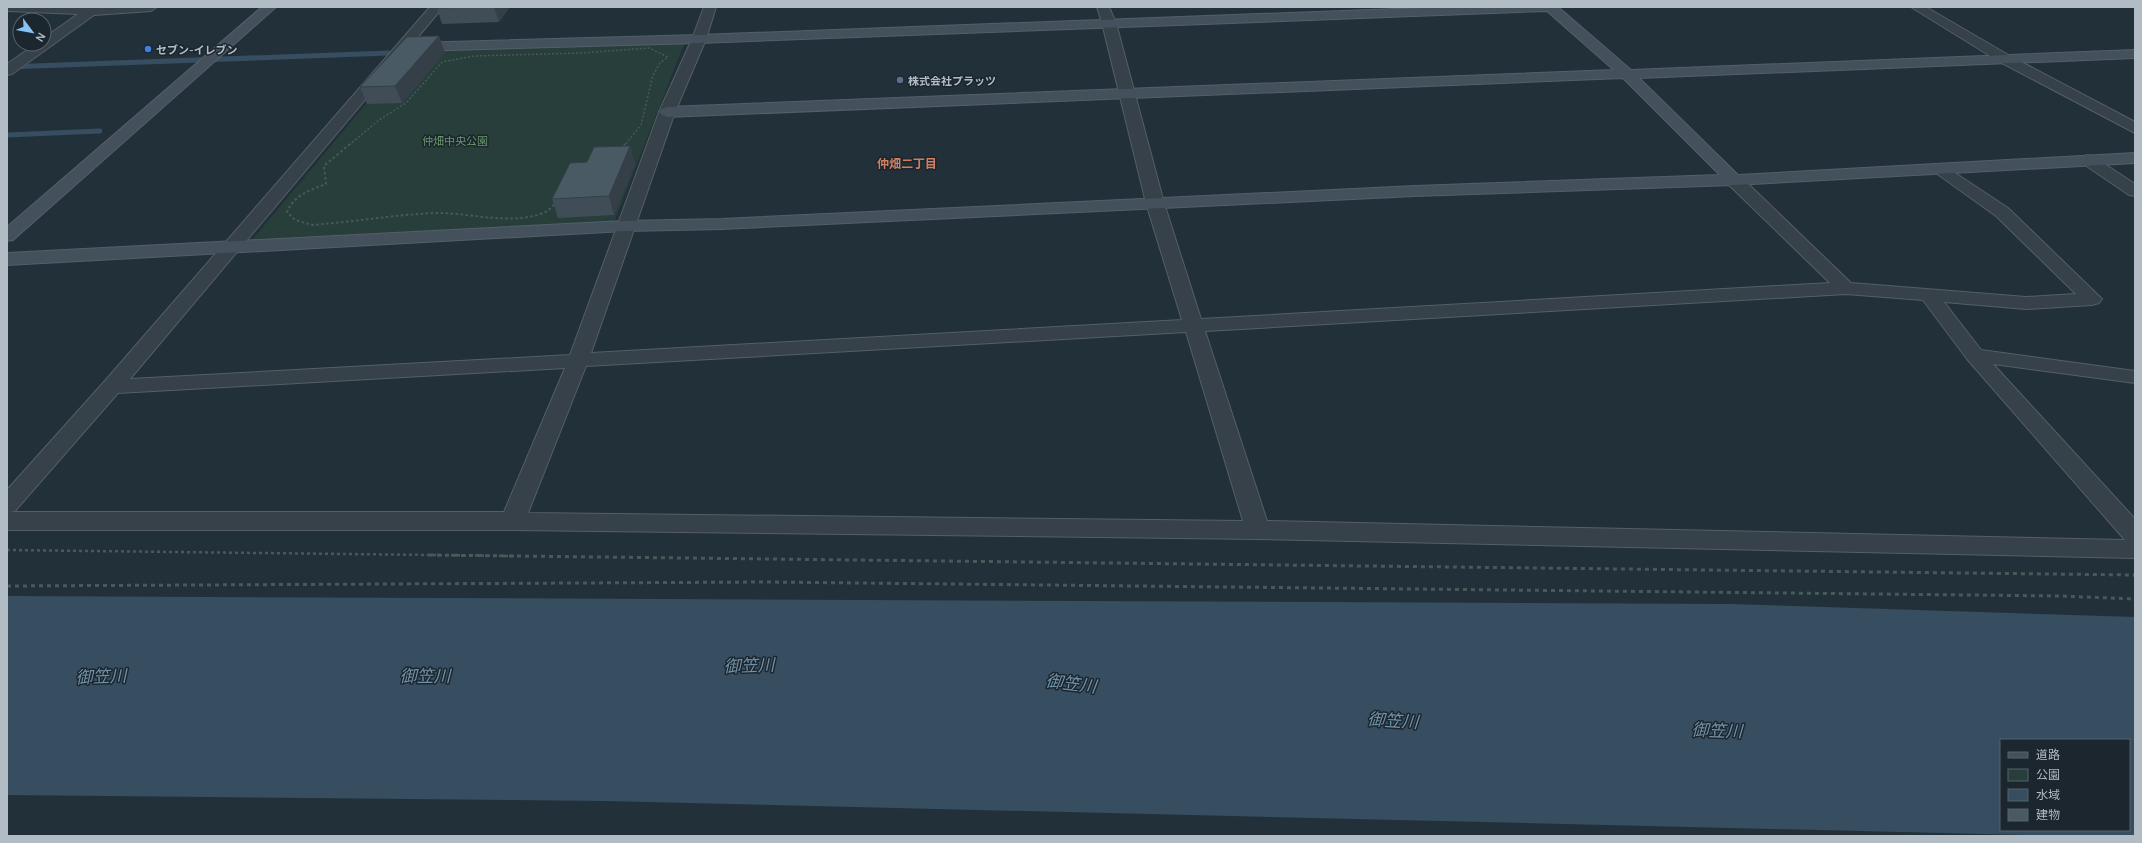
<svg xmlns="http://www.w3.org/2000/svg" width="2142" height="843" font-family="Manrope,'Noto Sans JP',sans-serif">
<style>
.green{fill:#273e3b}
.water{fill:#364e60;fill-rule:evenodd}
.lines{fill:none;stroke-linecap:round;stroke-linejoin:round}
.stream{stroke:#364e60;stroke-width:5}
.street-casing{stroke:#545f67;stroke-width:2}
.secondary-casing{stroke:#545f67;stroke-width:2}
.path-far3{stroke:#465a5a;stroke-width:1.5;stroke-dasharray:2 2;stroke-linecap:butt}
.path-far2{stroke:#465a5a;stroke-width:2;stroke-dasharray:2.5 2.5;stroke-linecap:butt}
.path-far1{stroke:#465a5a;stroke-width:2.5;stroke-dasharray:3 3;stroke-linecap:butt}
.path{stroke:#465a5a;stroke-width:3;stroke-dasharray:4 4;stroke-linecap:butt}
.street{fill:#364149;fill-rule:evenodd}
.secondary{fill:#44515c;fill-rule:evenodd}
.wall{fill:#404d57}
.shaded-wall{fill:#343f47}
.building{fill:#4a5a65;stroke:#343f47}
.shop-dot{fill:#3f7fe0;stroke:#1b262e;stroke-width:1.5}
.service-dot{fill:#5c6f8a;stroke:#1b262e;stroke-width:1.5}
.labels{text-anchor:middle;dominant-baseline:central;stroke-width:3;stroke-linejoin:round;paint-order:stroke}
.far-poi-label{font-size:11px;font-weight:bold;fill:#b1bcc5;stroke:#1b262e;text-anchor:start}
.far-park-label{font-size:11px;fill:#69966c;stroke:#1b262e}
.far-neighbourhood-label{font-size:12px;font-weight:bold;fill:#d07f61;stroke:#1b262e}
.near-water-label{font-size:17px;font-style:italic;fill:#7292a9;stroke:#1b262e}
</style>
<rect width="100%" height="100%" fill="#223039"/>
<!-- green -->
<path class="green" d="M685,42L614,222L253,239L410,51Z"/>
<!-- water -->
<path class="water" d="M7,596L1730,604L2135,617V836H2065L604,801L7,795ZM2001,740H2129V830H2001Z"/>
<g class="lines">
<!-- stream -->
<path class="stream" d="M7,67L389,53
M7,135L100,131"/>
<defs>
<path id="street" d="M7,7H157L151,11L94,15L12,74L7,75V64L36,44H44V38L78,14L7,11Z
M430,7H443L130,379L570,355L659,112L692,39L704,7H716L706,39L675,112L591,353L1182,320L1146,203L1102,23L1097,7H1109L1116,23L1164,203L1201,319L1830,283L1728,184L1726,180L1728,176H1740L1851,283L2026,297L2076,294L1996,216L1929,168L1931,165H1943L2008,208L2102,299L2099,303L2092,305L2026,309L1944,302L1981,350L2135,371V383L1993,364L2135,519V558L1258,539L513,530H7V490L104,382ZM1846,294L1923,300L1967,359L2125,540L1267,521L1205,331ZM1186,332L1243,521L528,513L586,366ZM565,368L504,512H10L15,511L118,393Z
M1911,7H1926L2010,56L2135,122V133L2000,62Z
M2088,155L2094,157L2135,184V196L2129,195L2082,163L2080,160L2082,157Z"/>
<path id="secondary" d="M262,7H276L13,240L7,241V227Z
M1448,7H1558L1631,70L2135,50V58L1639,78L1738,175L2135,153V163L1734,185L1415,196L722,229L625,231L7,265V253L625,221L722,219L1415,186L1720,175L1623,78L667,117L662,115L659,112L662,109L667,107L1614,70L1547,11L699,43L414,51L407,47L414,43L699,35Z"/>
</defs>
<!-- street casing -->
<use href="#street" class="street-casing"/>
<!-- secondary casing -->
<use href="#secondary" class="secondary-casing"/>
<!-- path-far3 -->
<path class="path-far3" d="M349,145L379,120L406,103L442,62L474,56L581,53L649,48L668,57L660,63L653,75L641,125L625,145"/>
<!-- path-far2 -->
<path class="path-far2" d="M350,144L324,166L326,184C310,190 294,195 287,212L295,220L312,225C353,222 393,215 434,213C469,212 509,226 543,213C556,208 560,193 566,182L584,177L595,166L613,162L619,156L625,144"/>
<!-- path-far1 -->
<path class="path-far1" d="M7,550L514,556"/>
<!-- path -->
<path class="path" d="M429,555L2135,575
M7,586L767,582L2061,596L2135,599"/>
<!-- street -->
<use href="#street" class="street"/>
<!-- secondary -->
<use href="#secondary" class="secondary"/>
</g>
<!-- wall -->
<path class="wall" d="M438,7H510L499,22L442,24L437,8Z
M439,36L445,53L402,103L367,104L360,87Z
M630,146L635,164L614,215L558,218L552,199L587,162Z"/>
<!-- shaded-wall -->
<path class="shaded-wall" d="M494,7H510L499,22Z
M439,36L445,53L402,103L395,86Z
M630,146L635,164L614,215L609,196Z"/>
<!-- building -->
<path class="building" d="M438,7H478L437,8Z
M439,36L395,86L360,87L407,37Z
M630,146L609,196L552,199L570,163L587,162L594,147Z"/>
<!-- markers -->
<circle class="shop-dot" cx="148" cy="49" r="4"/>
<circle class="service-dot" cx="900" cy="80" r="4"/>
<g class="labels">
<!-- far-poi labels -->
<g class="far-poi-label">
<text x="156" y="49">セブン-イレブン</text>
<text x="908" y="80">株式会社プラッツ</text>
</g>
<!-- far-park labels -->
<g class="far-park-label">
<text x="455" y="140">仲畑中央公園</text>
</g>
<!-- far-neighbourhood labels -->
<g class="far-neighbourhood-label">
<text x="907" y="163">仲畑二丁目</text>
</g>
<!-- near-water labels -->
<g class="near-water-label">
<text transform="translate(749 665) rotate(-2)">御笠川</text>
<text x="425" y="675">御笠川</text>
<text transform="translate(101 676) rotate(-2)">御笠川</text>
<text transform="translate(1071 683) rotate(7)">御笠川</text>
<text transform="translate(1393 720) rotate(4)">御笠川</text>
<text transform="translate(1717 730) rotate(2)">御笠川</text>
</g>
</g>
<!-- border -->
<rect width="2142" height="843" fill="none" stroke="#b1bcc5" stroke-width="16"/>
<!-- legend -->
<rect x="2000" y="739" width="130" height="92" fill="#1b262e" stroke="#57626a"/>
<rect x="2008" y="752" width="20" height="6" fill="#44515c" stroke="#57626a"/>
<text x="2036" y="759" font-size="12" fill="#b1bcc5">道路</text>
<rect x="2008" y="769" width="20" height="12" fill="#273e3b" stroke="#57626a"/>
<text x="2036" y="779" font-size="12" fill="#b1bcc5">公園</text>
<rect x="2008" y="789" width="20" height="12" fill="#364e60" stroke="#57626a"/>
<text x="2036" y="799" font-size="12" fill="#b1bcc5">水域</text>
<rect x="2008" y="809" width="20" height="12" fill="#4a5a65" stroke="#57626a"/>
<text x="2036" y="819" font-size="12" fill="#b1bcc5">建物</text>
<!-- north arrow -->
<g transform="translate(32 32) rotate(122)"><circle r="19" fill="#1b262e" stroke="#57626a"/>
<path d="M0-3L7 15L0 10L-7 15Z" fill="#87c3f4"/>
<text y="-6" font-size="11" font-weight="bold" text-anchor="middle" fill="#b1bcc5">N</text>
</g>
</svg>
